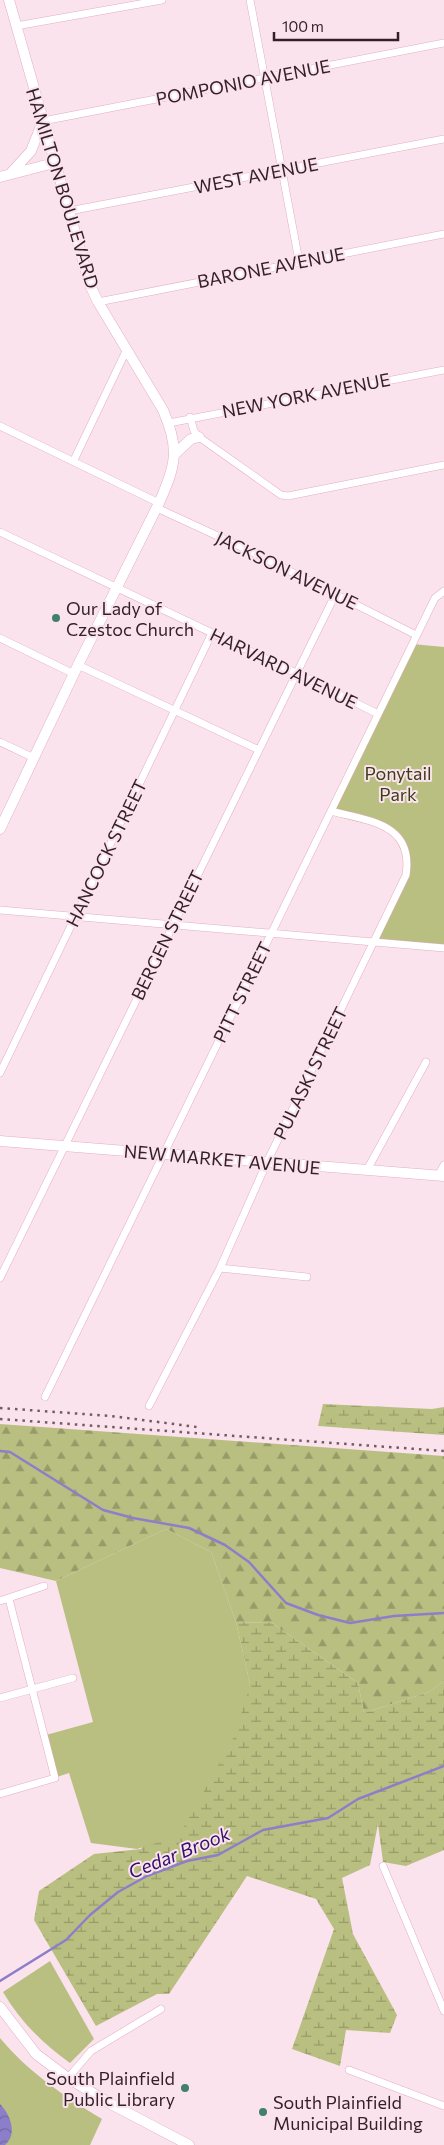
<svg xmlns="http://www.w3.org/2000/svg" width="444" height="2145" font-family="Commissioner,sans-serif">
<style>
.forest{fill:url(#forest-firs)}
.wetland{fill:url(#wetland-marsh)}
.park{fill:#b9bf80}
.water{fill:url(#water-waves)}
.lines{fill:none;stroke-linecap:round;stroke-linejoin:round}
.stream{stroke:#8d7eca;stroke-width:2.5}
.street-casing{stroke:#e5adc4;stroke-width:8}
.secondary-casing{stroke:#e5adc4;stroke-width:11}
.street{stroke:#fff;stroke-width:7}
.secondary{stroke:#fff;stroke-width:10}
.rail{stroke:#715b64;stroke-width:2.5;stroke-dasharray:2.5 5;stroke-linecap:butt}
.poi-dot{fill:#41806d;stroke:#fae3ec;stroke-width:2}
.labels{text-anchor:middle;dominant-baseline:central;stroke-width:4;stroke-linejoin:round;paint-order:stroke}
.street-label{font-size:18px;fill:#341f28;stroke:#fae3ec}
.poi-label{font-size:18px;fill:#341f28;stroke:#fae3ec;text-anchor:start}
.park-label{font-size:18px;fill:#3b3d17;stroke:#fae3ec}
.water-label{font-size:19px;font-style:italic;fill:#320f6b;stroke:#fae3ec}
</style>
<defs>
<pattern id="forest-firs" width="22" height="20" patternUnits="userSpaceOnUse" patternTransform="scale(1.25)"><rect width="22" height="20" fill="#b9bf80"/><path d="M5 1l3.5 6h-7zM16 11l3.5 6h-7z" fill="#979b69"/></pattern>
<pattern id="wetland-marsh" width="20" height="14" patternUnits="userSpaceOnUse" patternTransform="scale(1.25)"><rect width="20" height="14" fill="#b9bf80"/><path d="M1 5h8M5 5V1M11 12h8M15 12V8" fill="none" stroke="#979b69"/></pattern>
<pattern id="water-waves" width="16" height="10" patternUnits="userSpaceOnUse" patternTransform="scale(1.25)"><rect width="16" height="10" fill="#8d7eca"/><path d="M0 5q4-4 8 0t8 0" fill="none" stroke="#7467a4"/></pattern>
</defs>
<rect width="100%" height="100%" fill="#fae3ec"/>
<!-- forest -->
<path class="forest" d="M0,1424L444,1456V1681L429,1692L364,1713L358,1683L272,1623L236,1622L211,1552L166,1529L56,1581L0,1568Z"/>
<!-- wetland -->
<path class="wetland" d="M323,1404L432,1409L444,1407V1435L318,1426Z
M236,1622L272,1623L358,1683L364,1713L429,1692L444,1681V1850L406,1866L383,1862L378,1824L370,1865L342,1878L353,1934L397,2015L390,2033L346,2030L340,2066L292,2049L334,1929L316,1899L247,1876L169,1994H157L96,2026L34,1920L39,1891L94,1854L141,1849L250,1684Z"/>
<!-- park -->
<path class="park" d="M412,644L444,647V947L374,941L408,866L392,830L331,815Z
M166,1529L211,1552L236,1622L250,1684L235,1735L179,1836L137,1849L91,1843L69,1773L57,1777L46,1735L93,1722L56,1581Z
M50,1961L94,2039L70,2063C43,2044 20,2021 3,1992Z
M0,2038C27,2071 65,2097 102,2119L90,2145H0Z"/>
<!-- water -->
<path class="water" d="M0,2104C10,2114 18,2134 5,2145H0Z"/>
<g class="lines">
<!-- stream -->
<path class="stream" d="M0,1451L10,1452L103,1510L133,1518L189,1528L225,1545L249,1562L286,1603L318,1615L350,1623L394,1616L444,1613
M0,1981L66,1940L90,1915L118,1892L147,1876L187,1861L218,1855L263,1830L328,1818L358,1799L444,1766"/>
<defs>
<path id="street" d="M250,0L299,261
M16,26L162,0
M43,121L444,43
M69,211L444,139
M98,302L444,234
M190,417L194,431L199,437L281,495L288,496L444,465
M169,423L444,370
M0,426L159,503
M74,460L127,349
M157,508L248,550L416,635
M0,532L298,674L378,714
M0,638L74,674
M78,665L259,750
M0,742L34,758
M0,910L444,948
M0,1073L212,633
M367,1170L426,1062
M438,1176L444,1165
M220,1268L307,1277
M0,1278L336,593
M45,1397L431,606L435,598L444,591
M149,1406L220,1268L267,1162L406,875C414,823 368,821 331,811
M0,1601L44,1586
M0,1698L73,1678
M0,1794L55,1778L9,1599
M383,1866L444,2011
M349,2070L444,2106
M68,2078L91,2051L161,2009"/>
<path id="secondary" d="M10,174L31,151L43,121
M0,177L54,163
M176,453L191,439L199,437
M0,829L78,665L159,503C176,465 180,449 163,410L98,302L90,285L9,0
M0,1141L444,1176
M0,2007L36,2054L68,2078L109,2103L189,2145"/>
</defs>
<!-- street casing -->
<use href="#street" class="street-casing"/>
<!-- secondary casing -->
<use href="#secondary" class="secondary-casing"/>
<!-- street -->
<use href="#street" class="street"/>
<!-- secondary -->
<use href="#secondary" class="secondary"/>
<!-- rail -->
<path class="rail" d="M0,1408L111,1416L197,1427
M0,1419L444,1451"/>
</g>
<!-- markers -->
<g class="poi-dot">
<circle cx="56" cy="618" r="5"/>
<circle cx="185" cy="2088" r="5"/>
<circle cx="263" cy="2112" r="5"/>
</g>
<g class="labels">
<!-- street labels -->
<g class="street-label">
<text transform="translate(243 82) rotate(-11)">POMPONIO AVENUE</text>
<text transform="translate(256 175) rotate(-11)">WEST AVENUE</text>
<text transform="translate(63 188) rotate(73)">HAMILTON BOULEVARD</text>
<text transform="translate(271 267) rotate(-11)">BARONE AVENUE</text>
<text transform="translate(306 395) rotate(-11)">NEW YORK AVENUE</text>
<text transform="translate(287 570) rotate(26)">JACKSON AVENUE</text>
<text transform="translate(284 668) rotate(26)">HARVARD AVENUE</text>
<text transform="translate(106 853) rotate(-64)">HANCOCK STREET</text>
<text transform="translate(167 935) rotate(-64)">BERGEN STREET</text>
<text transform="translate(242 992) rotate(-64)">PITT STREET</text>
<text transform="translate(310 1073) rotate(-64)">PULASKI STREET</text>
<text transform="translate(222 1159) rotate(5)">NEW MARKET AVENUE</text>
</g>
<!-- poi labels -->
<g class="poi-label">
<text x="66" y="608">Our Lady of<tspan x="66" dy="21">Czestoc Church</tspan></text>
<text x="175" y="2078" text-anchor="end">South Plainfield<tspan x="175" dy="21">Public Library</tspan></text>
<text x="273" y="2102">South Plainfield<tspan x="273" dy="21">Municipal Building</tspan></text>
</g>
<!-- park labels -->
<g class="park-label">
<text x="398" y="773">Ponytail<tspan x="398" dy="21">Park</tspan></text>
</g>
<!-- water labels -->
<g class="water-label">
<text transform="translate(179 1852) rotate(-22)">Cedar Brook</text>
</g>
</g>
<!-- scale -->
<path d="M274 32v8h124v-8" fill="none" stroke="#341f28" stroke-width="2.5"/>
<text x="282" y="32" font-size="15" fill="#341f28" stroke="#fae3ec" stroke-width="4" paint-order="stroke">100 m</text>
</svg>
